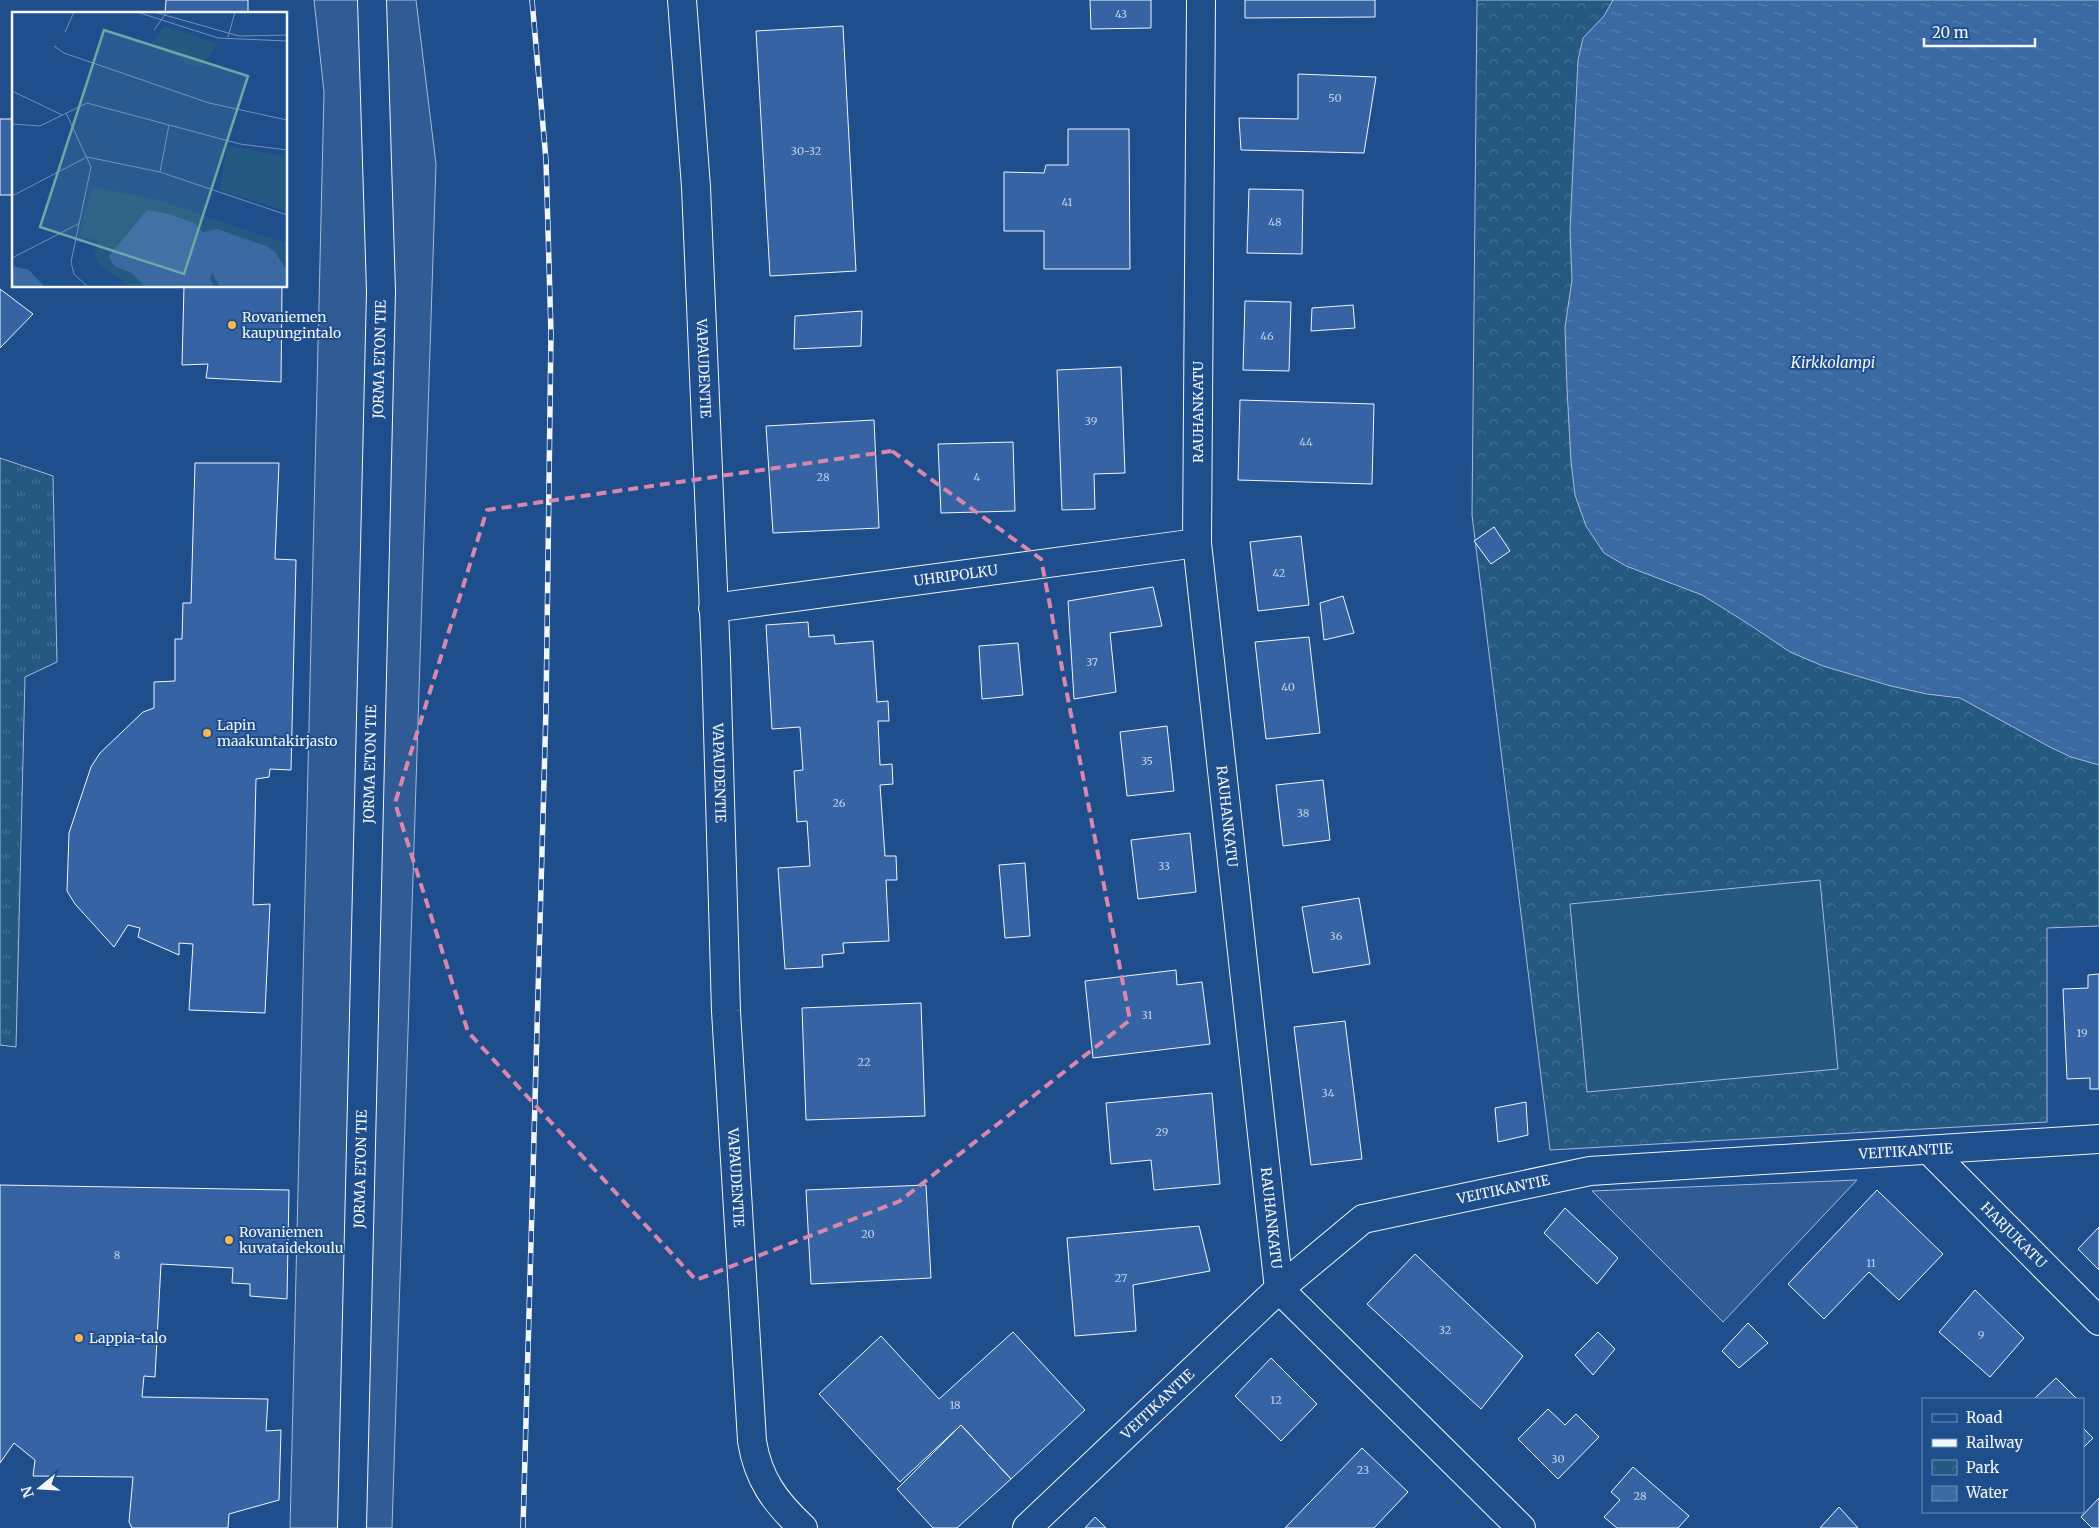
<svg xmlns="http://www.w3.org/2000/svg" width="2099" height="1528" font-family="Merriweather,serif">
<style>
.grass{fill:url(#grass-tufts);stroke:#a8bbd7}
.park{fill:url(#park-crowns);stroke:#a8bbd7}
.pitch{fill:#245a82;stroke:#a8bbd7}
.parking{fill:#305b95;stroke:#a8bbd7}
.water{fill:url(#water-ripples);stroke:#a8bbd7}
.building{fill:#3563a3;stroke:#f2f6ff}
.lines{fill:none;stroke-linecap:round;stroke-linejoin:round}
.minor-casing{stroke:#f2f6ff;stroke-width:30}
.minor{stroke:#1f4e8c;stroke-width:28}
.rail-casing{stroke:#f2f6ff;stroke-width:5.5}
.rail{stroke:#1f4e8c;stroke-width:4;stroke-dasharray:11;stroke-linecap:butt}
.marked{fill:none;stroke:#da87ad;stroke-width:4;stroke-dasharray:10 6;stroke-linejoin:round}
.poi-dot{fill:#ffb74d;stroke:#1f4e8c;stroke-width:2}
.labels{text-anchor:middle;dominant-baseline:central;stroke-width:4;stroke-linejoin:round;paint-order:stroke}
.number-label{font-size:11px;fill:#c3d1e8}
.poi-label{font-size:14px;fill:#f2f6ff;stroke:#1f4e8c;text-anchor:start}
.street-label{font-size:14px;fill:#f2f6ff;stroke:#1f4e8c}
.water-label{font-size:15px;font-style:italic;fill:#f2f6ff;stroke:#1f4e8c}
.inset-road{fill:none;stroke:#7391ba;stroke-width:1}
.view{fill:#6aa9a8;fill-opacity:0.15;stroke:#6aa9a8;stroke-width:2.5}
.inset-edge{fill:none;stroke:#f2f6ff;stroke-width:2.5}
</style>
<defs>
<pattern id="grass-tufts" width="24" height="20" patternUnits="userSpaceOnUse" patternTransform="scale(1.25)"><rect width="24" height="20" fill="#245a82"/><path d="M3 7l-1-3M5 7V3M7 7l1-3M15 17l-1-3M17 17v-4M19 17l1-3" fill="none" stroke="#447295"/></pattern>
<pattern id="park-crowns" width="20" height="18" patternUnits="userSpaceOnUse" patternTransform="scale(1.25)"><rect width="20" height="18" fill="#245a82"/><path d="M2 6a3 3 0 1 1 6 0M12 15a3 3 0 1 1 6 0" fill="none" stroke="#447295"/></pattern>
<pattern id="water-ripples" width="26" height="14" patternUnits="userSpaceOnUse" patternTransform="scale(1.25)"><rect width="26" height="14" fill="#3b69a3"/><path d="M2 4q2-2 4 0t4 0M15 11q2-2 4 0t4 0" fill="none" stroke="#587fb1"/></pattern>
</defs>
<rect width="100%" height="100%" fill="#1f4e8c"/>
<!-- grass -->
<path class="grass" d="M0,458L53,476L57,662L25,677L16,1047L0,1045Z"/>
<!-- park -->
<path class="park" d="M1477,0H2099V926L2047,928V1122L1550,1150L1472,515Z"/>
<!-- pitch -->
<path class="pitch" d="M1820,880L1838,1069L1587,1092L1570,904Z"/>
<!-- parking -->
<path class="parking" d="M314,0H416L436,164L392,1528H290L324,92Z
M1857,1180L1723,1322L1592,1191Z"/>
<!-- water -->
<path class="water" d="M1613,0H2099V765L2071,757L2048,746L1960,698L1927,694L1891,686L1823,666L1790,652L1747,623L1702,595L1626,566L1604,553L1586,526L1575,495L1571,462L1567,389L1565,327L1572,280L1570,231L1574,144L1578,60L1583,38L1604,16Z"/>
<!-- building -->
<path class="building" d="M166,0H248V14H165Z
M1090,0H1151V28L1091,29Z
M1245,0H1375V17L1245,18Z
M843,26L856,271L770,276L756,31Z
M1298,74L1376,77L1364,153L1241,150L1239,118L1298,119Z
M0,119H14V195H0Z
M1068,129H1129L1130,269H1044V231H1004V172L1044,173L1046,165H1068Z
M1249,189L1303,190L1302,254L1247,253Z
M184,286H282L281,382L206,378L208,364L182,365Z
M0,289L33,314L0,348Z
M1245,301L1291,302L1289,371L1243,370Z
M1353,305L1355,328L1311,331L1312,308Z
M862,311L861,346L794,349L795,316Z
M1121,367L1125,473L1094,474L1095,509L1062,510L1057,370Z
M1240,400L1374,404L1372,484L1238,480Z
M874,420L879,528L773,533L766,426Z
M1013,442L1015,511L941,513L938,444Z
M195,463H279L275,559L296,560L291,770L270,769L269,777L256,779L253,905L270,904L265,1013L189,1010L193,944L179,943V955L138,937L140,928L128,925L114,947L75,904L67,891L69,833L91,767L100,753L143,712L154,708V682L175,681V639H182L183,603H191Z
M1494,527L1510,551L1491,564L1474,541Z
M1301,536L1309,605L1258,611L1250,542Z
M1153,587L1162,626L1110,633L1116,692L1074,699L1068,601Z
M1343,596L1354,633L1324,640L1320,603Z
M808,622L809,637L834,635L835,644L873,641L877,702L888,701L889,721H878L880,765L892,764L893,784L880,785L885,856H896L897,880H886L889,941L843,943L844,953L822,955L823,967L785,969L778,868L810,866L807,821L797,822L794,771L803,770L800,727L772,729L766,625Z
M1309,637L1320,733L1266,739L1255,642Z
M1018,643L1023,695L982,699L979,646Z
M1167,726L1174,791L1127,796L1120,732Z
M1323,780L1330,840L1283,846L1276,785Z
M1190,833L1196,892L1138,899L1131,840Z
M1025,863L1030,936L1005,938L999,865Z
M1359,898L1370,964L1313,973L1302,907Z
M1176,970L1177,985L1202,982L1210,1044L1093,1058L1085,981Z
M2099,974V1089H2090V1078L2067,1079L2063,989L2088,988V975Z
M921,1003L925,1116L806,1120L802,1008Z
M1345,1021L1362,1159L1311,1165L1294,1027Z
M1212,1093L1220,1184L1154,1190L1151,1160L1111,1164L1106,1103Z
M1526,1102L1528,1135L1498,1142L1495,1108Z
M0,1185L289,1190L287,1299L250,1296V1284L232,1283L233,1268L161,1264L155,1377L144,1376L142,1397L268,1399L266,1431L281,1430L279,1500L229,1514L228,1528H132L129,1522L133,1477L33,1476L35,1460L14,1443L0,1463Z
M926,1185L931,1278L811,1284L806,1190Z
M1877,1190L1943,1254L1899,1300L1869,1272L1824,1319L1788,1284Z
M1565,1208L1618,1258L1597,1284L1544,1233Z
M1199,1226L1210,1271L1133,1285L1136,1331L1075,1336L1067,1238Z
M2099,1227V1270L2078,1249Z
M1415,1254L1523,1356L1481,1409L1367,1304Z
M1975,1290L2024,1338L1990,1377L1939,1332Z
M1748,1323L1768,1343L1739,1368L1722,1351Z
M1013,1332L1085,1410L1011,1479L961,1425L900,1482L819,1394L881,1336L939,1399Z
M1598,1332L1615,1349L1593,1375L1575,1355Z
M1271,1358L1317,1404L1281,1441L1235,1396Z
M2056,1378L2077,1399H2034Z
M1548,1409L1565,1425L1576,1414L1599,1437L1558,1479L1518,1439Z
M961,1425L1011,1479L957,1528H933L897,1489Z
M2083,1428L2093,1438L2083,1448Z
M1362,1448L1408,1492L1374,1528H1285Z
M1633,1467L1689,1516L1678,1528H1617L1604,1517L1620,1500L1611,1492Z
M2099,1498V1528H2092L2081,1517Z
M1839,1507L1858,1528H1820Z
M1095,1517L1106,1528H1085Z"/>
<g class="lines">
<defs>
<g id="minor">
<path id="s1" d="M682,0L696,187L716,659L726,1011L752,1441C758,1479 775,1502 803,1528"/>
<path id="s2" d="M1201,0L1197,543L1279,1289L1521,1528"/>
<path id="s3" d="M713,608L1197,543"/>
<path id="s4" d="M1929,1150L2099,1321"/>
<path id="s5" d="M352,1528L381,291L372,0"/>
<path id="s6" d="M1027,1528L1279,1289L1363,1219L1590,1171L2099,1139"/>
</g>
</defs>
<!-- minor casing -->
<use href="#minor" class="minor-casing"/>
<!-- minor -->
<use href="#minor" class="minor"/>
<defs>
<path id="rail" d="M523,1528L546,709L551,334L546,160L532,0"/>
</defs>
<!-- rail casing -->
<use href="#rail" class="rail-casing"/>
<!-- rail -->
<use href="#rail" class="rail"/>
</g>
<!-- marked area -->
<path class="marked" d="M892,451L1041,559L1130,1020L900,1201L696,1280L468,1032L395,803L487,510Z"/>
<!-- markers -->
<g class="poi-dot">
<circle cx="232" cy="325" r="5"/>
<circle cx="207" cy="733" r="5"/>
<circle cx="229" cy="1240" r="5"/>
<circle cx="79" cy="1338" r="5"/>
</g>
<g class="labels">
<!-- number labels -->
<g class="number-label">
<text x="1121" y="14">43</text>
<text x="1335" y="98">50</text>
<text x="806" y="151">30-32</text>
<text x="1067" y="202">41</text>
<text x="1275" y="222">48</text>
<text x="1267" y="336">46</text>
<text x="1091" y="421">39</text>
<text x="1306" y="442">44</text>
<text x="823" y="477">28</text>
<text x="977" y="477">4</text>
<text x="1279" y="573">42</text>
<text x="1092" y="662">37</text>
<text x="1288" y="687">40</text>
<text x="1147" y="761">35</text>
<text x="839" y="803">26</text>
<text x="1303" y="813">38</text>
<text x="1164" y="866">33</text>
<text x="1336" y="936">36</text>
<text x="1147" y="1015">31</text>
<text x="2082" y="1033">19</text>
<text x="864" y="1062">22</text>
<text x="1328" y="1093">34</text>
<text x="1162" y="1132">29</text>
<text x="868" y="1234">20</text>
<text x="117" y="1255">8</text>
<text x="1871" y="1263">11</text>
<text x="1121" y="1278">27</text>
<text x="1445" y="1330">32</text>
<text x="1981" y="1335">9</text>
<text x="1276" y="1400">12</text>
<text x="955" y="1405">18</text>
<text x="1558" y="1459">30</text>
<text x="1363" y="1470">23</text>
<text x="1640" y="1496">28</text>
</g>
<!-- poi labels -->
<g class="poi-label">
<text x="242" y="317">Rovaniemen<tspan x="242" dy="16">kaupungintalo</tspan></text>
<text x="217" y="725">Lapin<tspan x="217" dy="16">maakuntakirjasto</tspan></text>
<text x="239" y="1232">Rovaniemen<tspan x="239" dy="16">kuvataidekoulu</tspan></text>
<text x="89" y="1338">Lappia-talo</text>
</g>
<!-- street labels -->
<g class="street-label">
<text stroke="none"><textPath href="#s5" startOffset="1169">JORMA ETON TIE</textPath></text>
<text stroke="none"><textPath href="#s1" startOffset="369">VAPAUDENTIE</textPath></text>
<text transform="translate(1198 412) rotate(-90)">RAUHANKATU</text>
<text stroke="none"><textPath href="#s3" startOffset="245">UHRIPOLKU</textPath></text>
<text stroke="none"><textPath href="#s5" startOffset="764">JORMA ETON TIE</textPath></text>
<text stroke="none"><textPath href="#s1" startOffset="774">VAPAUDENTIE</textPath></text>
<text stroke="none"><textPath href="#s2" startOffset="818">RAUHANKATU</textPath></text>
<text stroke="none"><textPath href="#s6" startOffset="1005">VEITIKANTIE</textPath></text>
<text stroke="none"><textPath href="#s5" startOffset="359">JORMA ETON TIE</textPath></text>
<text stroke="none"><textPath href="#s1" startOffset="1179">VAPAUDENTIE</textPath></text>
<text stroke="none"><textPath href="#s6" startOffset="600">VEITIKANTIE</textPath></text>
<text stroke="none"><textPath href="#s2" startOffset="1222">RAUHANKATU</textPath></text>
<text stroke="none"><textPath href="#s4" startOffset="120">HARJUKATU</textPath></text>
<text stroke="none"><textPath href="#s6" startOffset="180">VEITIKANTIE</textPath></text>
</g>
<!-- water labels -->
<g class="water-label">
<text x="1833" y="362">Kirkkolampi</text>
</g>
</g>
<!-- overview -->
<g transform="translate(12 12)">
<rect width="275" height="275" fill="#1f4e8c"/>
<path d="M153,14L206,32L189,55L172,50L171,46L137,34Z" fill="#245a82"/>
<path d="M216,134L275,144V199L207,178Z" fill="#245a82"/>
<path d="M80,175L142,187L275,232V275H119L86,252L82,242L86,229L67,223Z" fill="#245a82"/>
<path d="M84,180L103,185L97,209L79,205Z" fill="#245a82"/>
<path d="M135,198L157,202L182,211L191,220L205,217L254,234L263,240L275,259V275H208L200,260L198,267L202,275H133L120,261L102,254L97,244ZM2,254L17,258L33,275H0Z" fill="#3b69a3"/>
<path class="inset-road" d="M125,0L206,26L275,29M142,0L227,24L275,23M142,18L155,0M53,20L62,0M216,25L223,0M42,34L52,41L197,91L275,108M0,79L50,103M54,101L79,155L59,250L62,262L76,275M0,112L28,114L75,91L228,132L275,138M148,160L157,113M0,184L75,145L148,160L275,203M0,246L68,211"/>
<path class="view" d="M92,18L236,64L172,262L28,215Z"/>
<rect width="275" height="275" class="inset-edge"/>
</g>
<!-- legend -->
<rect x="1922" y="1398" width="162" height="115" fill="#1f4e8c" stroke="#7391ba"/>
<rect x="1932" y="1414" width="25" height="8" fill="#1f4e8c" stroke="#7391ba"/>
<text x="1966" y="1423" font-size="15" fill="#f2f6ff">Road</text>
<rect x="1932" y="1439" width="25" height="8" fill="#f2f6ff" stroke="#7391ba"/>
<text x="1966" y="1448" font-size="15" fill="#f2f6ff">Railway</text>
<rect x="1932" y="1460" width="25" height="15" fill="url(#park-crowns)" stroke="#7391ba"/>
<text x="1966" y="1473" font-size="15" fill="#f2f6ff">Park</text>
<rect x="1932" y="1486" width="25" height="15" fill="url(#water-ripples)" stroke="#7391ba"/>
<text x="1966" y="1498" font-size="15" fill="#f2f6ff">Water</text>
<!-- north arrow -->
<g transform="translate(40 1488) rotate(252)" stroke="#1f4e8c" stroke-width="4" paint-order="stroke">
<path d="M0-4L9 19L0 12L-9 19Z" fill="#f2f6ff"/>
<text y="-8" font-size="14" font-weight="bold" text-anchor="middle" fill="#f2f6ff">N</text>
</g>
<!-- scale -->
<path d="M1924 38v8h111v-8" fill="none" stroke="#f2f6ff" stroke-width="2.5"/>
<text x="1932" y="38" font-size="15" fill="#f2f6ff" stroke="#1f4e8c" stroke-width="4" paint-order="stroke">20 m</text>
</svg>
